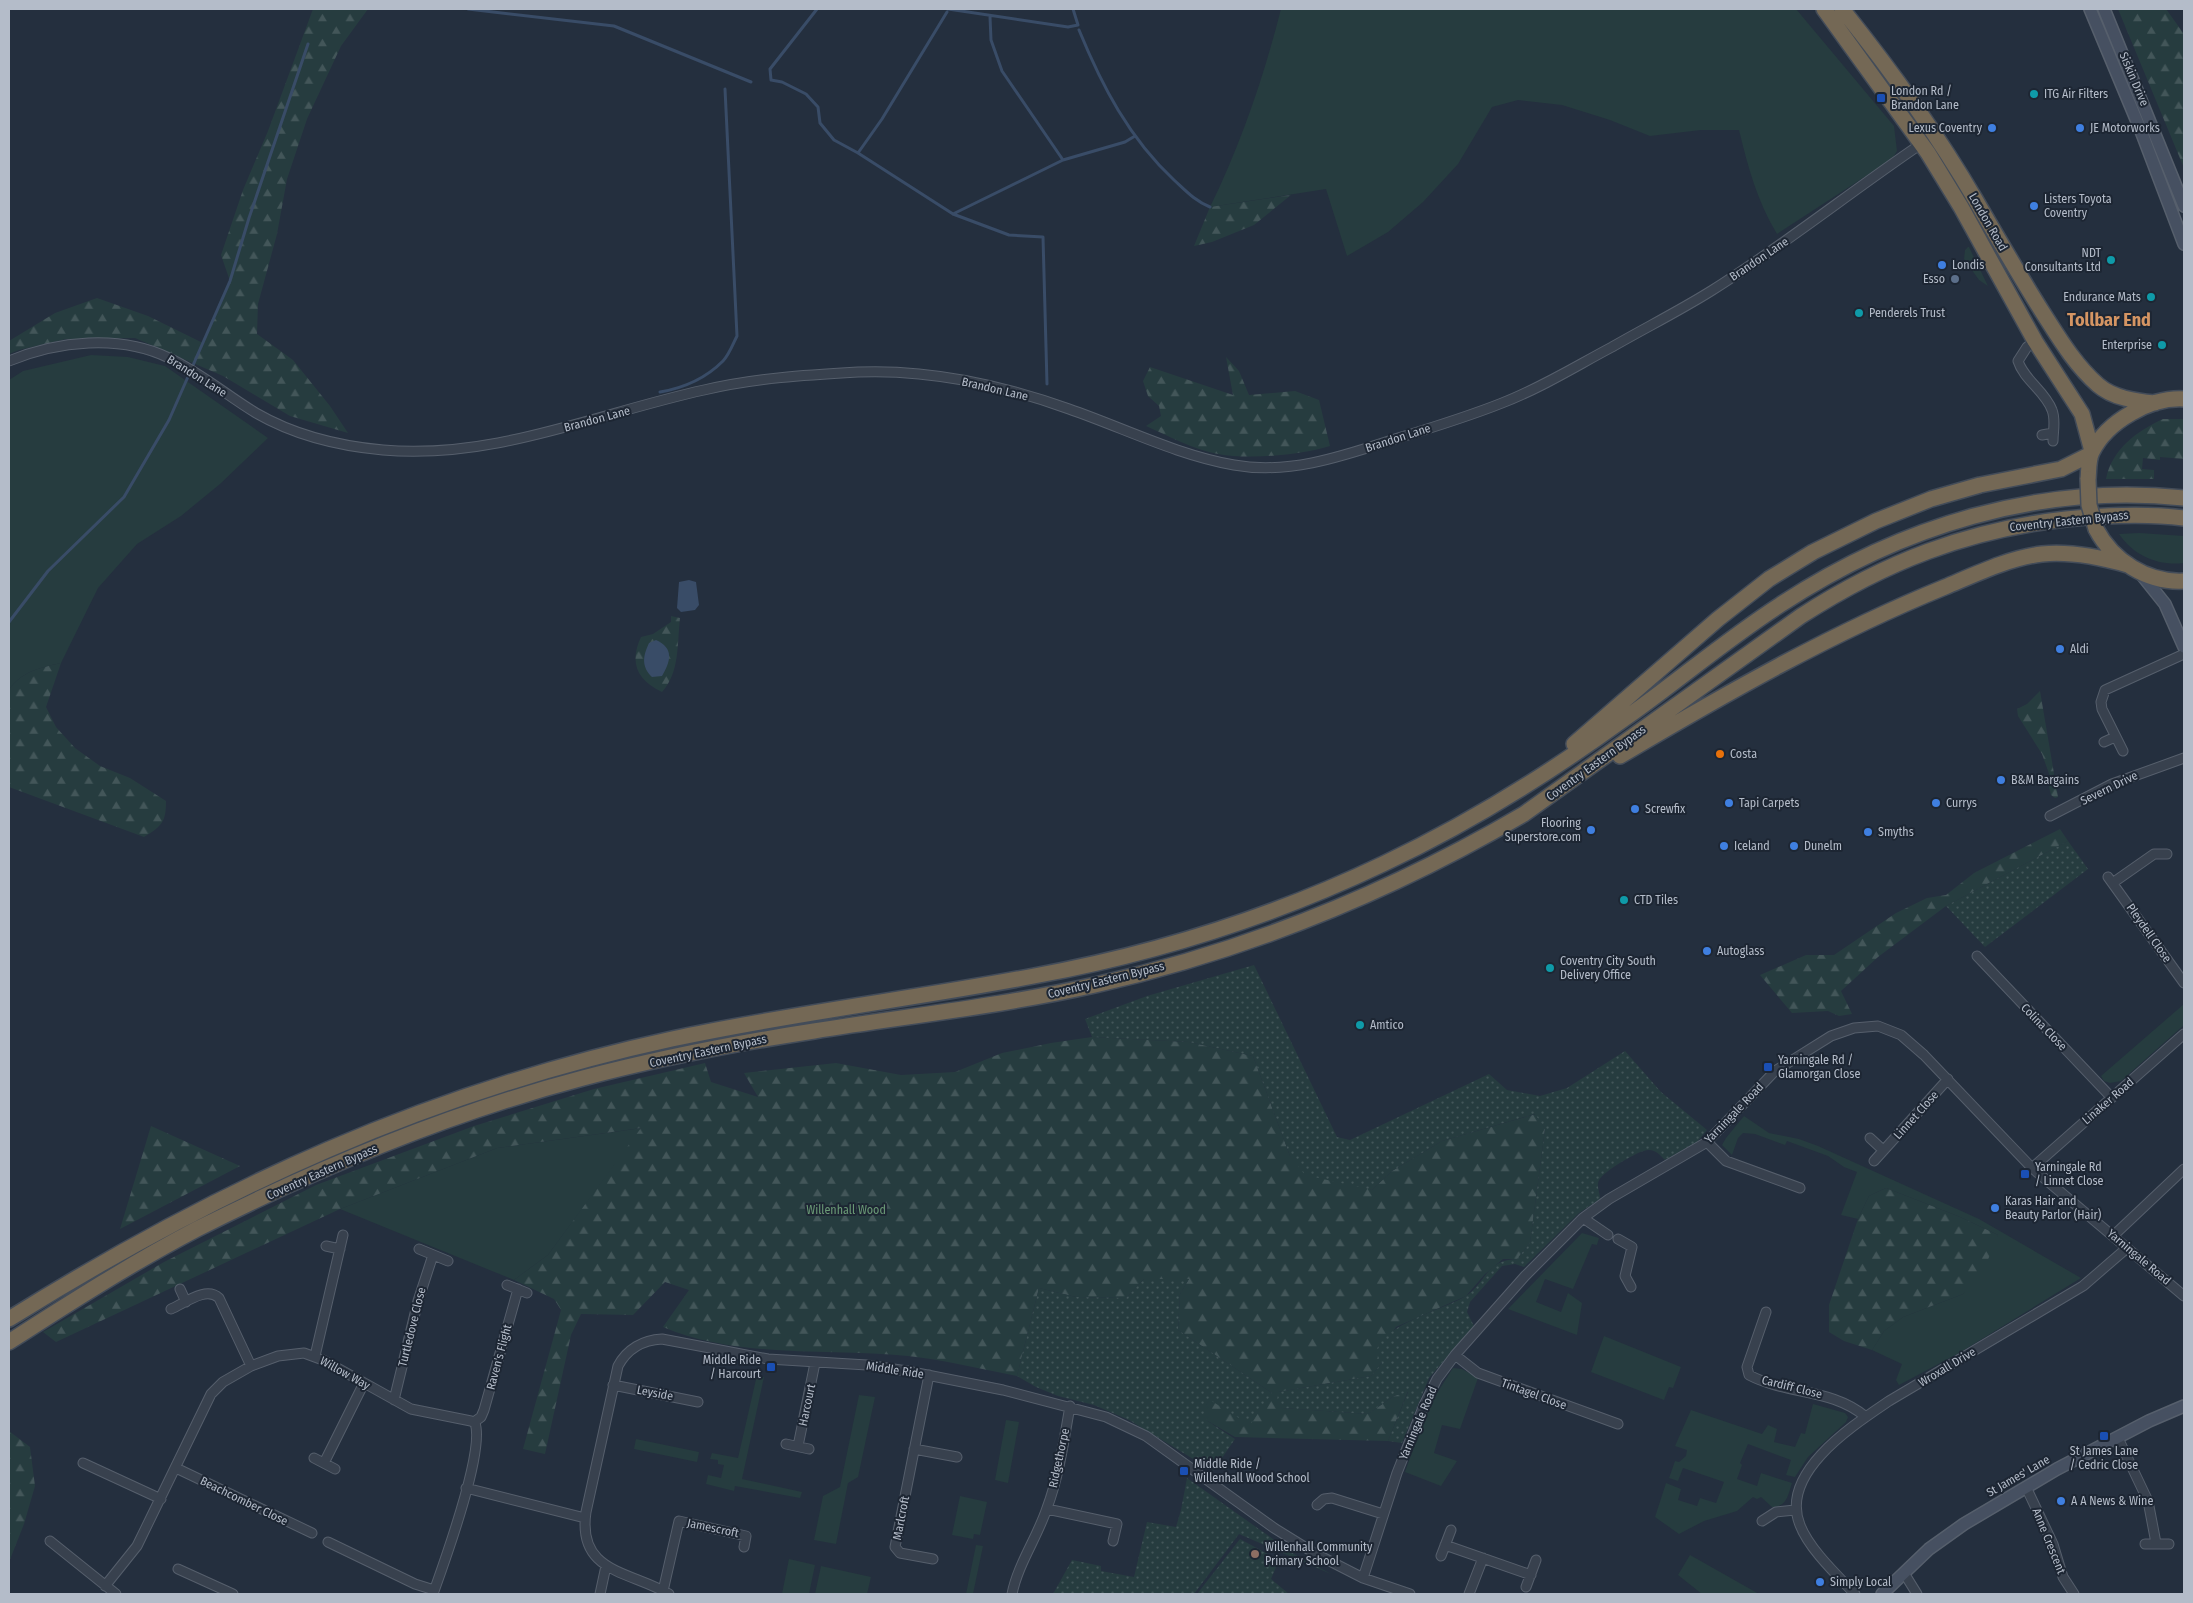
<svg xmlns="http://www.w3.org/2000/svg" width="2193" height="1603" font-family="'Fira Sans Condensed',sans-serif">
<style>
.grass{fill:#263c3f}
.forest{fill:url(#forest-firs)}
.park{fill:url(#park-dots)}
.water{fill:#394c67}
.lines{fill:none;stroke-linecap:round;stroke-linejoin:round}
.stream{stroke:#394c67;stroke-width:3}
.street-casing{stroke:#565f6c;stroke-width:11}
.secondary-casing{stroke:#565f6c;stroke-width:14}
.highway-casing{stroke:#434c59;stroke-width:18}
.street{stroke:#38414e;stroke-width:9}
.secondary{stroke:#465061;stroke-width:11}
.highway{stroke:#746855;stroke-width:15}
.highway-bridge-casing{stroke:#434c59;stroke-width:18;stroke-linecap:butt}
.highway-bridge{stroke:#746855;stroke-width:15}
.culture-dot{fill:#0f9aa8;stroke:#1d2633;stroke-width:2}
.transit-dot{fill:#1a4fb4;stroke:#1d2633;stroke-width:2}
.shop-dot{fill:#3f7fe0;stroke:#1d2633;stroke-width:2}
.service-dot{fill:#5c6f8a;stroke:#1d2633;stroke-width:2}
.food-dot{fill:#e8710a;stroke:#1d2633;stroke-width:2}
.education-dot{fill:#8d6e63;stroke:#1d2633;stroke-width:2}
.labels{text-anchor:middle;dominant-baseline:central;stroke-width:4;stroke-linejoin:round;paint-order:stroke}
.street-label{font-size:12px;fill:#b4bcc9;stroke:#1d2633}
.poi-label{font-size:12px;fill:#b4bcc9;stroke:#1d2633;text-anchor:start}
.park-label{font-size:12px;fill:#6b9a76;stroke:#1d2633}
.district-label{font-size:18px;font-weight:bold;fill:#d59563;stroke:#1d2633}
</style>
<defs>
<pattern id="forest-firs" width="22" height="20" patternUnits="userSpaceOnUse" patternTransform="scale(1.25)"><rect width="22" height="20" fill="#263c3f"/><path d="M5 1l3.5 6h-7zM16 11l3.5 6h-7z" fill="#435659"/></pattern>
<pattern id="park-dots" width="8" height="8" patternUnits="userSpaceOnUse" patternTransform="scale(1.25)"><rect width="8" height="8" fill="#263c3f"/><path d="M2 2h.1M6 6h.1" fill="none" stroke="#435659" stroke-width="1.8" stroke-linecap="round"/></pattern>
</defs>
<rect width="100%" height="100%" fill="#242f3e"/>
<!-- grass -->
<path class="grass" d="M1281,9H1796L1894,126L1897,151L1892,159L1777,234C1757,201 1748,167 1739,130H1701L1650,136L1610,120L1562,105L1518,100L1492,107L1458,164L1423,202L1388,232L1347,256L1326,189L1210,207C1241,144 1264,76 1281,9Z
M1968,247H1969L1988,286L1979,280L1964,259L1965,250Z
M91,355L128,357L165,366L268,438L220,484L181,516L137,544L98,588L61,663C40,668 22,671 9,690V380L23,371Z
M2139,533L2184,536V563C2158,566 2134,556 2119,534Z
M2184,1004V1025L2121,1081L2110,1083L2104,1081L2101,1076Z
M1744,1116L1769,1133L1799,1139L1818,1146L1979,1219L2081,1278L1959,1353L1899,1385L1896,1380L1902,1364L1872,1350L1884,1331L1903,1317L1963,1294L1998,1235L1960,1217L1886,1188L1869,1196L1858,1219L1841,1215L1857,1172L1844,1167L1828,1156L1787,1141L1785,1145L1755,1134L1743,1133L1738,1138L1732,1155L1722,1145L1726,1138Z
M642,1128L548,1255L514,1280L340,1209L497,1148Z
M1582,1233L1599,1238L1597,1245L1592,1244L1573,1289L1545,1279L1536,1302L1561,1312L1568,1293L1582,1303L1577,1335L1508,1309Z
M1604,1336L1681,1367L1673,1388L1669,1387L1664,1400L1591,1372Z
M1453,1368L1462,1369L1478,1378L1460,1429L1442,1425L1434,1453L1457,1461L1441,1486L1405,1472L1428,1407Z
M757,1375L764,1377L742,1479L802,1492L800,1498L735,1486L734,1491L706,1484L708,1475L721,1478L724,1465L718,1464V1460L710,1459L712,1453L738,1458Z
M859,1395L875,1397L858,1477L848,1483L836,1544L814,1540L823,1496L840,1487Z
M1813,1404L1845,1413L1848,1417L1846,1422L1808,1457L1795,1477L1786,1475L1791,1460L1748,1444L1740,1463L1742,1465L1737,1479L1757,1486L1761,1473L1792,1483C1788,1495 1787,1507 1772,1507L1761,1497L1757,1499L1753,1497L1737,1511L1704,1521L1679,1534L1655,1517L1666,1483L1681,1489L1678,1500L1697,1506L1700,1498L1716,1503L1724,1482L1683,1468L1678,1481L1669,1478L1675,1461L1679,1462L1686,1456L1687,1450L1675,1446L1691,1410L1762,1434L1768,1425L1777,1429L1774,1442L1795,1447L1801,1433L1805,1434Z
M1006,1420L1019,1422L1008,1483L995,1480Z
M636,1439L699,1452L697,1462L634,1449Z
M960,1496L987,1502L980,1535L974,1534L973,1539L952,1535Z
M976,1545L983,1546L973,1594H966Z
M1690,1555L1759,1594H1702L1678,1575Z
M789,1559L815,1565L809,1594H782Z
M821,1566L871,1577L867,1594H815Z"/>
<!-- forest -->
<path class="forest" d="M313,9H368L341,46L307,119L287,179L277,234L258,304L257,334L293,360L330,406L348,433L290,416L223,376L135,338L66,339L19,350L9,354V341L55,313L97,298L148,316L203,343L230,281L221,255L243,190L268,131Z
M2118,9H2166L2184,34V168Z
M1291,195L1254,225L1212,242L1194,246L1210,207Z
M1226,357L1239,371L1249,395L1295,391L1319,400L1330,446C1300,455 1250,460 1218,454C1194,450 1169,436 1146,426L1161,416L1159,406L1148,396L1143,381L1150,367L1233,395Z
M2163,419H2184V459L2160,457V460L2143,458L2142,469L2154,470V479H2106C2112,449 2137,431 2163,419Z
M671,616L680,618C677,644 680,672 662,692C637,680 629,663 641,637L653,634L671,622Z
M61,663L46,707L56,727L75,748L100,766L130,778L166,801C166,822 162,826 144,837L9,787V690C22,671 40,668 61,663Z
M2040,691L2058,797L2055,798L2051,795L2049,787L2052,782L2042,754L2018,716L2017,709L2027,704Z
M2060,829L2068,841L1946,906L1878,957L1841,991L1852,1014L1839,1016L1828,1011L1792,1013L1760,975L1806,955H1834L1896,913L1927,898L1946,895L1974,873Z
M1092,1037L1189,1042L1253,1056L1290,1156L1372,1190L1392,1171L1442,1141L1536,1114L1545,1129L1530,1243L1517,1259H1503L1485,1274L1466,1296L1396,1327L1377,1354L1382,1363L1371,1376L1278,1392L1282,1408L1368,1414L1394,1396L1408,1391L1388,1441L1235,1437L1206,1420V1405L1210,1399L1272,1393L1178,1330L1180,1294L1189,1279H1144L1126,1298L1076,1297L1039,1288L1017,1376C981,1369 945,1360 908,1356C829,1348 738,1359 663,1327L689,1290L665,1282L633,1315L581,1314L571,1335L545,1454L523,1449L561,1310L554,1299L514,1280L548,1255L641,1128L497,1148L340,1209L56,1342L43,1332L164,1262L316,1185L474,1126L594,1089L705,1063L711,1082L758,1097L744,1073L836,1063L901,1075L955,1072L1002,1053L1051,1043Z
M151,1126L240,1166L120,1229Z
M1886,1188L1960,1217L1998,1235L1985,1267L1963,1294L1903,1317L1884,1331L1872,1350L1844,1341L1829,1332V1305L1858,1219L1869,1196Z
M9,1431L30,1447L35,1486L24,1524L9,1562Z"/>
<!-- park -->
<path class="park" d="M2068,841L2088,869L1985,947L1946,906Z
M1254,965L1337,1137L1350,1140L1489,1074L1507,1090L1540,1096L1567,1088L1625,1051L1661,1092L1707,1130L1697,1142L1665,1160C1661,1156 1656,1150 1649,1150C1640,1149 1603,1172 1599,1180C1596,1186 1600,1192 1600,1199L1579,1213L1524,1267L1515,1264L1502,1266L1470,1302L1467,1312L1474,1326L1429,1378L1402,1443L1388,1441L1408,1392L1394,1396L1368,1414L1282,1408L1277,1402L1278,1392L1371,1376L1382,1363C1379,1359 1375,1354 1377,1349C1385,1324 1442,1310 1464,1297C1486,1285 1484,1260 1517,1259L1530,1243L1545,1129L1535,1114L1442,1141L1392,1171L1372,1190L1305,1175L1290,1156L1253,1056L1189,1042L1092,1037L1085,1019L1147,996Z
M1144,1279H1189L1180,1294L1178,1330L1272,1393L1250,1425L1210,1400L1206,1405V1420L1235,1439L1213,1471L1129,1420L1094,1405L1058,1396L1036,1387L1017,1376L1039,1288L1076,1297L1126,1298Z
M1187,1478L1294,1554L1331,1574L1239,1534L1194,1594H1053L1072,1560L1101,1566V1571L1134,1577L1147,1522L1176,1527L1181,1510Z
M1240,1539L1279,1560L1271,1579L1289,1594H1197Z"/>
<!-- water -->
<path class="water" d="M689,580L696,582L699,605L695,610L681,612L677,608L679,582Z
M656,640C674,648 671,661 662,676L652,677C641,666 643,656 649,643Z"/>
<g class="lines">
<!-- stream -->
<path class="stream" d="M468,9L614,26L751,82
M817,9L770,69L771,80L782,82L806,94L818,107L820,123L834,140L858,153L953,214L1009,235L1043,237L1047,384
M948,9L1068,27L1078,25L1073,9
M990,17L991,40L1002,71L1063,160
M1079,30C1102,86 1129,138 1174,180C1186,191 1195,201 1210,207
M858,153L882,119L947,12
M953,214L1063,160L1125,142L1135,136
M660,392C684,388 705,379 723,361C729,355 733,344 737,336L725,89
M9,622L48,571L124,497L169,420L230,281L249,218L308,44"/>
<defs>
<path id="street" d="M2035,341L2027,347L2018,361C2024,380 2045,391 2052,410C2056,420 2053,431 2053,441
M9,361C57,341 120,334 169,358C200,372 226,395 256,413C294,435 339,446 383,450C494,460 598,413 704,390C755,378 806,375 858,372C928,369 1003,385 1069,409C1124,428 1177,455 1234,465C1289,475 1343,456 1395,439C1431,428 1467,417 1502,403C1541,388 1576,366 1612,347C1645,328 1679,311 1711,291C1783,246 1850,192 1921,144
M2042,435L2053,433
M2104,742L2115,737
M2123,751L2102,709L2101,702L2105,690L2184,654
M2050,816L2112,784L2184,758
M2108,877L2184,983
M2114,882L2154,854H2167
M1977,956L2111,1097
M1870,1138L1883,1150
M1707,1142L1726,1161L1800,1188
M1874,1161L1948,1079
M2032,1168L2184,1034
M1583,1218L1608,1235
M2113,1236L2184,1169
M1618,1239L1632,1247L1625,1276L1631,1287
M326,1246L340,1249
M419,1249L448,1261
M507,1285L527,1293
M180,1289L186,1302
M171,1309C185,1303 206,1286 219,1298L251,1366
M1766,1312L1747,1367L1749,1375C1787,1395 1832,1388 1866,1417
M1455,1355L1478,1373L1618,1424
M315,1356L343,1235
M929,1375L895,1547L900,1553L933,1559
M613,1385L698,1402
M394,1400L418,1301L433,1255
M474,1422L481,1417L484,1410L518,1289
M2118,1438L2148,1501L2156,1543
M786,1444L809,1449
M798,1446L815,1363
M914,1449L957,1457
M314,1458L335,1469
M83,1463L161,1499
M324,1463L364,1383
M176,1468L312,1533
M2026,1487L2053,1544L2063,1577L2074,1594
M466,1488L585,1518
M1317,1505L1324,1499L1332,1498L1383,1514
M1047,1509L1117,1524L1113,1541
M1762,1521L1776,1512L1795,1510
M50,1541L116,1594
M328,1542L415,1584L434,1590
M2145,1544H2169
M1445,1545L1531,1575
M1441,1556L1451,1530
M178,1569L233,1594
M1904,1573L1917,1594
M1363,1578L1397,1473L1424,1405L1437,1379L1455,1355L1525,1276L1583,1218L1609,1199L1707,1142L1775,1071L1831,1036L1854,1028L1878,1026L1901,1035L1924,1055L2032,1168L2184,1296
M105,1586L137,1546L211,1394L223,1382L251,1366L278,1356L304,1353L323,1360L411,1409L471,1421L475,1423C485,1451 444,1563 433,1594
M1526,1587L1536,1560
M663,1591L679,1521L746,1536L744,1547
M600,1594L606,1566
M669,1594C630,1571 577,1573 586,1512L618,1366C627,1349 643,1340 662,1339L768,1359L867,1365L907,1371L1003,1390L1106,1417L1146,1436L1274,1528L1316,1554L1363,1578L1410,1594
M1012,1594C1018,1564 1037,1538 1047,1508C1059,1476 1064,1440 1070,1406
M1469,1594L1483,1558
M1855,1594C1838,1576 1809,1549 1800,1525C1779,1473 1852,1426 1889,1401L2083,1286L2127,1248"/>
<path id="secondary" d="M2090,9L2141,131L2184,244
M2104,9L2184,206
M2141,574L2165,604L2184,647
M1882,1594L1929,1549L1964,1524L2057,1469L2149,1421L2184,1406"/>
<path id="highway" d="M1824,9L1928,153L1961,207L2035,341L2082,414L2092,451
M1842,9C1890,69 1936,132 1975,199C1997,237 2019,275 2043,313C2059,338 2075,365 2098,385C2113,398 2135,401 2155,403
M2088,479C2089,471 2088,460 2092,452C2107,421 2151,397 2184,399
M2096,529C2113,561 2147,583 2184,581
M1574,744L1718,619L1769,579L1813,552L1876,521L1931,499L1980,485L2061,469L2091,454
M1620,756C1725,694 1832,633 1945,587C1976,574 2009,558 2042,554C2071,551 2100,557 2128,565
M9,1319C219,1188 428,1092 672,1039C792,1013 914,999 1034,976C1154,954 1274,916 1383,864C1470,823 1550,773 1627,717C1678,681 1727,639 1780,605C1900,526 2040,483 2184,498
M9,1342C71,1302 132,1263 197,1229C320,1167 450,1113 583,1078C659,1058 736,1043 814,1031C907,1016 1002,1006 1095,985C1245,951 1391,892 1524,814L1801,616C1885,562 1967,530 2066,519C2106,515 2144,513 2184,518"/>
</defs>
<!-- street casing -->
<use href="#street" class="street-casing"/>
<!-- secondary casing -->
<use href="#secondary" class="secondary-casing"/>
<!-- highway casing -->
<use href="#highway" class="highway-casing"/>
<!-- street -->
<use href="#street" class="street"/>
<!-- secondary -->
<use href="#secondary" class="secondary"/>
<!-- highway -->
<use href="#highway" class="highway"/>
<defs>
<path id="highway-bridge" d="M2088,479L2089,505L2096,529"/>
</defs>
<!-- highway-bridge casing -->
<use href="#highway-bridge" class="highway-bridge-casing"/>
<!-- highway-bridge -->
<use href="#highway-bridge" class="highway-bridge"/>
</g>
<!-- markers -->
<g class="culture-dot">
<circle cx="2034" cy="94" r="5"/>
<circle cx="2111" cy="260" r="5"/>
<circle cx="2151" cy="297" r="5"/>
<circle cx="1859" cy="313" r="5"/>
<circle cx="2162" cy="345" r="5"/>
<circle cx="1624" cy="900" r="5"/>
<circle cx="1550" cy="968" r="5"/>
<circle cx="1360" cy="1025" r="5"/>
</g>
<g class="transit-dot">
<rect x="1876" y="93" width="10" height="10" rx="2.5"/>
<rect x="1763" y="1062" width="10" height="10" rx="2.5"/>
<rect x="2020" y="1169" width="10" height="10" rx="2.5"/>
<rect x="766" y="1362" width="10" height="10" rx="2.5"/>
<rect x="2099" y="1431" width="10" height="10" rx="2.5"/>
<rect x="1179" y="1466" width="10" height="10" rx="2.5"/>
</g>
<g class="shop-dot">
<circle cx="1992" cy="128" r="5"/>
<circle cx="2080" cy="128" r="5"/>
<circle cx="2034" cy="206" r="5"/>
<circle cx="1942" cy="265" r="5"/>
<circle cx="2060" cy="649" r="5"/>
<circle cx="2001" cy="780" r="5"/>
<circle cx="1729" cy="803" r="5"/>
<circle cx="1936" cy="803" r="5"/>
<circle cx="1635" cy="809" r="5"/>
<circle cx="1591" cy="830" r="5"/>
<circle cx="1868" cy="832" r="5"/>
<circle cx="1724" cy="846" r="5"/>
<circle cx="1794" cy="846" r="5"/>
<circle cx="1707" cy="951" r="5"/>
<circle cx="1995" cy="1208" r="5"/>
<circle cx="2061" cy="1501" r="5"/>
<circle cx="1820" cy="1582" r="5"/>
</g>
<circle class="service-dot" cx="1955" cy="279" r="5"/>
<circle class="food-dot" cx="1720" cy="754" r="5"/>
<circle class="education-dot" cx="1255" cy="1554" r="5"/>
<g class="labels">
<!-- street labels -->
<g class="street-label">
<text transform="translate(2134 79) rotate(67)">Siskin Drive</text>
<text transform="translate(1988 222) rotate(60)">London Road</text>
<text transform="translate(1759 259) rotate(-34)">Brandon Lane</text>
<text transform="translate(197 376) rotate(32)">Brandon Lane</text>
<text transform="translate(995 389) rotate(13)">Brandon Lane</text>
<text transform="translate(597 419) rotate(-15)">Brandon Lane</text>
<text transform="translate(1398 438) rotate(-18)">Brandon Lane</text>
<text transform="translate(2069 521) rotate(-6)">Coventry Eastern Bypass</text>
<text transform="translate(1596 763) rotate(-36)">Coventry Eastern Bypass</text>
<text transform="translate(2109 788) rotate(-26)">Severn Drive</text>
<text transform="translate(2149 933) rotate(55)">Pleydell Close</text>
<text transform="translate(1106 980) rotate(-14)">Coventry Eastern Bypass</text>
<text transform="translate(2044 1027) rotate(46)">Colina Close</text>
<text transform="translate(708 1051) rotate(-12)">Coventry Eastern Bypass</text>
<text transform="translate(2108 1101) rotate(-41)">Linaker Road</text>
<text transform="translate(1734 1113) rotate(-46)">Yarningale Road</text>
<text transform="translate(1916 1115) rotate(-48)">Linnet Close</text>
<text transform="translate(322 1172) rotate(-24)">Coventry Eastern Bypass</text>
<text transform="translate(2139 1257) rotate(40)">Yarningale Road</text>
<text transform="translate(412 1327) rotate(-76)">Turtledove Close</text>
<text transform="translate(499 1357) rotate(-75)">Raven's Flight</text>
<text transform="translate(1947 1367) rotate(-31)">Wroxall Drive</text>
<text transform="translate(895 1370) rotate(9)">Middle Ride</text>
<text transform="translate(345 1373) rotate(29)">Willow Way</text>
<text transform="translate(1792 1387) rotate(14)">Cardiff Close</text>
<text transform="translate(655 1393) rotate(11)">Leyside</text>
<text transform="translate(1534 1394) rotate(20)">Tintagel Close</text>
<text transform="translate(807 1405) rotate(-78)">Harcourt</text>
<text transform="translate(1418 1423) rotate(-67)">Yarningale Road</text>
<text transform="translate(1059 1458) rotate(-78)">Ridgethorpe</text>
<text transform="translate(2018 1476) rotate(-30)">St James' Lane</text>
<text transform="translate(244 1501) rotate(26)">Beachcomber Close</text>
<text transform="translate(901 1518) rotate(-79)">Marlcroft</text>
<text transform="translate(713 1528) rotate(12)">Jamescroft</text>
<text transform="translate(2049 1541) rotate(68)">Anne Crescent</text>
</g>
<!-- poi labels -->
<g class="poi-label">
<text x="1891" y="91">London Rd /<tspan x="1891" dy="14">Brandon Lane</tspan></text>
<text x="2044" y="94">ITG Air Filters</text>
<text x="1982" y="128" text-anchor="end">Lexus Coventry</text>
<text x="2090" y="128">JE Motorworks</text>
<text x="2044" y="199">Listers Toyota<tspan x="2044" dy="14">Coventry</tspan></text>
<text x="2101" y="253" text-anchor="end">NDT<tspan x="2101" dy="14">Consultants Ltd</tspan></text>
<text x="1952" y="265">Londis</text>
<text x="1945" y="279" text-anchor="end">Esso</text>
<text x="2141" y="297" text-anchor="end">Endurance Mats</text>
<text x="1869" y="313">Penderels Trust</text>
<text x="2152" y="345" text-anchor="end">Enterprise</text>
<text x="2070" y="649">Aldi</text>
<text x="1730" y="754">Costa</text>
<text x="2011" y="780">B&amp;M Bargains</text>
<text x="1739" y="803">Tapi Carpets</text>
<text x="1946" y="803">Currys</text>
<text x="1645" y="809">Screwfix</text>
<text x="1581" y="823" text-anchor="end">Flooring<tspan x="1581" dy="14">Superstore.com</tspan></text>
<text x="1878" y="832">Smyths</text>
<text x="1734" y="846">Iceland</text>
<text x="1804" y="846">Dunelm</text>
<text x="1634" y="900">CTD Tiles</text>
<text x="1717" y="951">Autoglass</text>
<text x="1560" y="961">Coventry City South<tspan x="1560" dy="14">Delivery Office</tspan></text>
<text x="1370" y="1025">Amtico</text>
<text x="1778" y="1060">Yarningale Rd /<tspan x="1778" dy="14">Glamorgan Close</tspan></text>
<text x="2035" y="1167">Yarningale Rd<tspan x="2035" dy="14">/ Linnet Close</tspan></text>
<text x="2005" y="1201">Karas Hair and<tspan x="2005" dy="14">Beauty Parlor (Hair)</tspan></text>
<text x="761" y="1360" text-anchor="end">Middle Ride<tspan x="761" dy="14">/ Harcourt</tspan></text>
<text x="2104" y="1451" text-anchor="middle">St James Lane<tspan x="2104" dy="14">/ Cedric Close</tspan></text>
<text x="1194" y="1464">Middle Ride /<tspan x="1194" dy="14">Willenhall Wood School</tspan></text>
<text x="2071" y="1501">A A News &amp; Wine</text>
<text x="1265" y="1547">Willenhall Community<tspan x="1265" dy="14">Primary School</tspan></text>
<text x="1830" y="1582">Simply Local</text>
</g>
<!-- park labels -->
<g class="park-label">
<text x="846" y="1210">Willenhall Wood</text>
</g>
<!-- district labels -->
<g class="district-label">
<text x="2109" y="320">Tollbar End</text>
</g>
</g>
<!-- border -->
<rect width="2193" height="1603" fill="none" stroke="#b4bcc9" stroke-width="20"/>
</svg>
